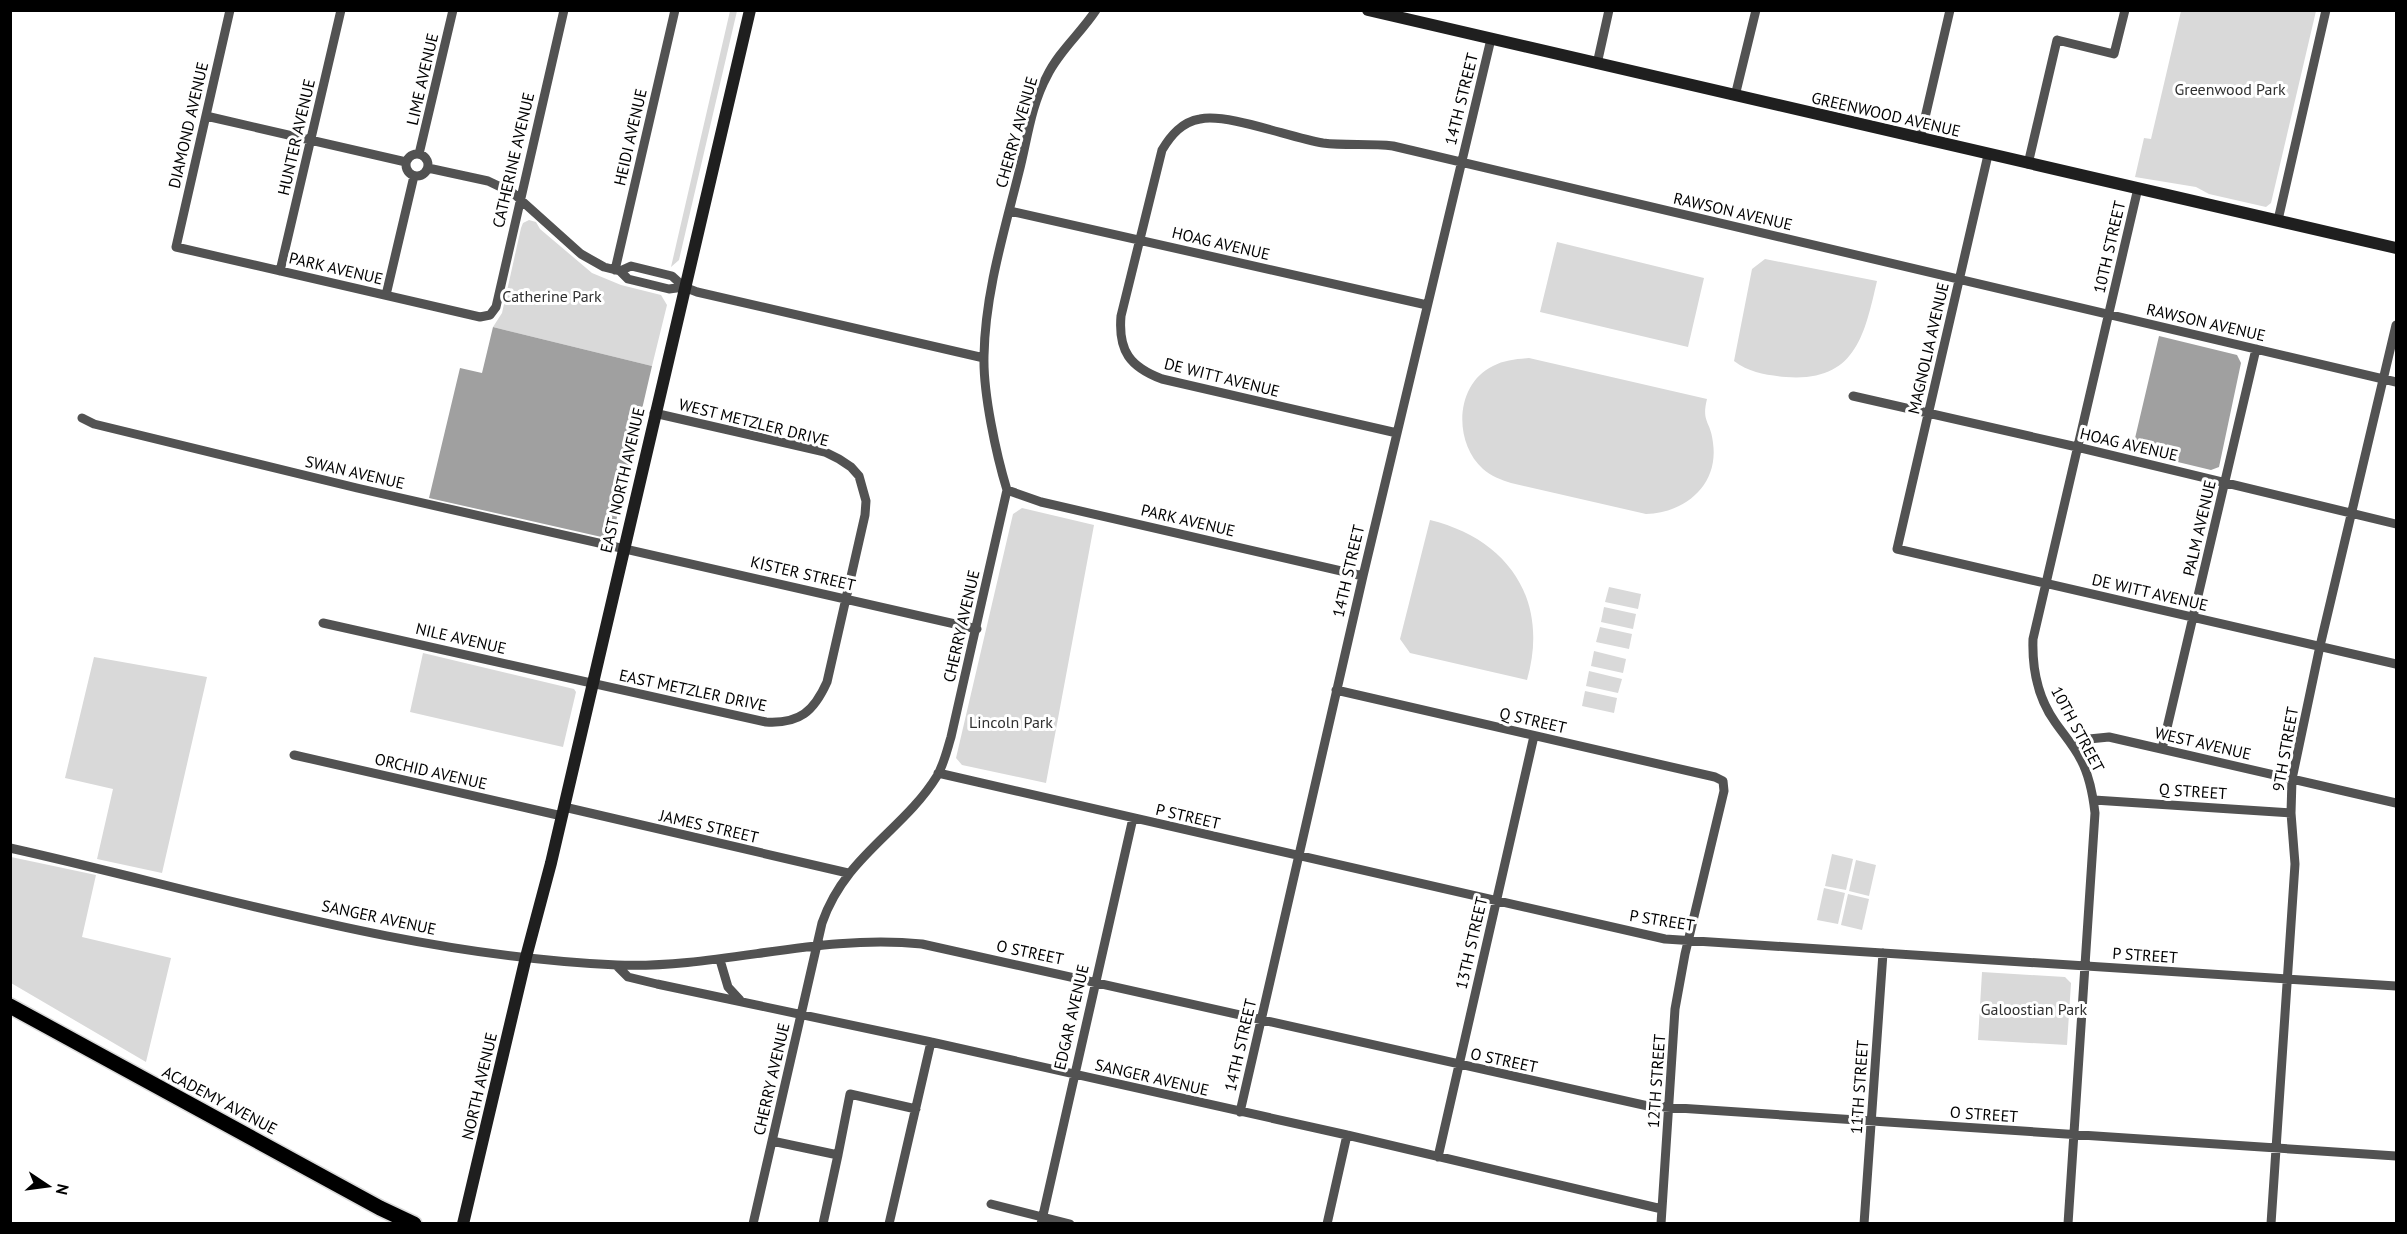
<svg xmlns="http://www.w3.org/2000/svg" width="2407" height="1234" font-family="'PT Sans',sans-serif">
<style>
.green{fill:#d9d9d9}
.water{fill:#a0a0a0}
.lines{fill:none;stroke-linecap:round;stroke-linejoin:round}
.primary-casing{stroke:#dbdbdb;stroke-width:18}
.street{stroke:#525252;stroke-width:9}
.secondary{stroke:#1f1f1f;stroke-width:12}
.primary{stroke:#000;stroke-width:15}
.labels{text-anchor:middle;dominant-baseline:central;stroke-width:6;stroke-linejoin:round;paint-order:stroke}
.street-label{font-size:16px;fill:#000;stroke:#fff}
.park-label{font-size:16px;fill:#303030;stroke:#fff}
</style>
<rect width="100%" height="100%" fill="#fff"/>
<!-- green -->
<path class="green" d="M730,11H737L679,260L671,267Z
M2181,11H2316L2271,203L2266,207L2209,194L2196,187L2135,177L2144,138L2151,139Z
M529,220L536,222L540,229L592,273L621,285L661,295L667,305L652,366L493,327L502,313L521,228L523,223Z
M1557,242L1704,278L1688,347L1540,312Z
M1765,259L1877,281C1864,337 1855,382 1786,377C1766,375 1750,373 1734,361L1752,269Z
M1529,358L1707,399C1701,423 1711,421 1713,443C1719,485 1685,513 1646,514L1511,483C1501,480 1491,476 1483,469C1453,442 1455,384 1493,366C1504,360 1517,359 1529,358Z
M1022,508L1094,525L1046,783L962,765L956,758L1013,514Z
M1430,520C1508,539 1550,600 1527,680L1410,653L1400,639Z
M1609,587L1641,594L1638,609L1605,602Z
M1604,607L1636,614L1633,629L1601,622Z
M1600,627L1632,634L1629,649L1596,642Z
M1594,651L1626,659L1623,673L1591,666Z
M423,653L574,689L576,692L563,747L410,712Z
M94,657L207,677L162,873L97,859L113,789L65,778Z
M1589,671L1622,679L1618,693L1586,686Z
M1585,691L1617,698L1614,713L1582,706Z
M1832,854L1853,859L1846,890L1825,886Z
M11,857L96,875L82,937L171,958L146,1062L11,983Z
M1856,860L1876,865L1869,896L1849,891Z
M1824,888L1845,893L1838,924L1817,920Z
M1848,894L1869,899L1862,930L1841,925Z
M1982,972L2065,977L2071,983L2067,1045L1978,1040Z"/>
<!-- water -->
<path class="water" d="M493,327L652,366L614,530L606,538L429,498L460,368L482,373Z
M2159,336L2237,355L2241,363L2219,467L2211,470L2132,451Z"/>
<g class="lines">
<defs>
<path id="primary" d="M10,1006L380,1208L414,1224"/>
</defs>
<!-- primary casing -->
<use href="#primary" class="primary-casing"/>
<!-- street -->
<path class="street" d="M230,10L176,247L480,317L490,315L496,307L564,10
M1597,64L1609,10
M1735,96L1756,10
M206,116L406,162
M1920,139L1950,10
M406 165a11 11 0 1 1 22 0a11 11 0 1 1-22 0Z
M419,154L453,10
M1988,155L1897,549L2396,664
M2028,164L2057,40L2114,54L2125,10
M428,168L488,181L513,193L581,254L604,267L620,271L628,279L669,289L684,287
M1010,211L1427,305
M2278,220L2326,10
M615,270L675,10
M280,271L341,10
M620,271L631,266L672,276L684,287L697,292L984,358
M386,295L414,176
M1853,396L2077,447L2396,524
M82,418L94,424L357,488L977,629
M1397,433L1162,379C1130,367 1118,351 1121,316L1162,150C1171,135 1182,122 1200,119C1228,113 1291,138 1323,143C1346,146 1369,143 1393,146L2396,382
M1007,490L1041,502L1363,576
M323,623L766,722C800,724 814,711 827,682L865,515L866,501L859,476L851,467L839,459L825,452L654,413
M1336,690L1715,777L1723,781L1724,791L1685,954L1675,1009L1661,1224
M2074,747L2089,739L2109,737L2396,803
M2162,749L2256,349
M294,755L562,816
M938,773L1665,939L2396,986
M2094,800L2291,813
M564,807L848,873
M10,848C211,893 410,956 617,965C720,969 818,933 922,944L1648,1106L2396,1156
M720,960L728,987L740,1000
M616,965L628,977L657,984L931,1042L1347,1135L1662,1209
M1240,1112L1363,576L1491,39
M772,1141L838,1155L823,1224
M838,1155L850,1094L916,1109
M1438,1157L1534,736
M991,1204L1070,1224
M753,1224L822,923C845,856 903,831 937,776C944,764 947,750 951,737L1007,490C996,454 983,393 984,356C985,294 1004,232 1019,172C1027,141 1031,105 1047,76C1059,51 1081,33 1096,10
M889,1224L931,1042
M1041,1224L1133,818
M1327,1224L1347,1135
M1864,1224L1883,953
M2068,1224L2095,813C2093,795 2090,777 2081,760C2074,746 2064,735 2055,722C2038,698 2032,668 2033,639L2138,188
M2271,1224L2295,864L2291,813L2292,779L2320,646L2396,325"/>
<!-- secondary -->
<path class="secondary" d="M1368,10L2396,248
M463,1224L526,957L551,863L750,10"/>
<!-- primary -->
<use href="#primary" class="primary"/>
</g>
<g class="labels">
<!-- street labels -->
<g class="street-label">
<text transform="translate(422 79) rotate(-77)">LIME AVENUE</text>
<text transform="translate(1461 99) rotate(-76)">14TH STREET</text>
<text transform="translate(1886 114) rotate(13)">GREENWOOD AVENUE</text>
<text transform="translate(188 125) rotate(-77)">DIAMOND AVENUE</text>
<text transform="translate(1016 132) rotate(-74)">CHERRY AVENUE</text>
<text transform="translate(296 137) rotate(-77)">HUNTER AVENUE</text>
<text transform="translate(630 137) rotate(-77)">HEIDI AVENUE</text>
<text transform="translate(513 160) rotate(-77)">CATHERINE AVENUE</text>
<text transform="translate(1733 211) rotate(13)">RAWSON AVENUE</text>
<text transform="translate(1221 243) rotate(13)">HOAG AVENUE</text>
<text transform="translate(2109 247) rotate(-77)">10TH STREET</text>
<text transform="translate(336 268) rotate(13)">PARK AVENUE</text>
<text transform="translate(2206 322) rotate(13)">RAWSON AVENUE</text>
<text transform="translate(1928 348) rotate(-77)">MAGNOLIA AVENUE</text>
<text transform="translate(1222 377) rotate(14)">DE WITT AVENUE</text>
<text transform="translate(754 422) rotate(14)">WEST METZLER DRIVE</text>
<text transform="translate(2129 444) rotate(13)">HOAG AVENUE</text>
<text transform="translate(355 472) rotate(13)">SWAN AVENUE</text>
<text transform="translate(622 480) rotate(-77)">EAST NORTH AVENUE</text>
<text transform="translate(1188 520) rotate(13)">PARK AVENUE</text>
<text transform="translate(2199 528) rotate(-77)">PALM AVENUE</text>
<text transform="translate(1348 571) rotate(-77)">14TH STREET</text>
<text transform="translate(803 573) rotate(13)">KISTER STREET</text>
<text transform="translate(2150 592) rotate(13)">DE WITT AVENUE</text>
<text transform="translate(961 626) rotate(-77)">CHERRY AVENUE</text>
<text transform="translate(461 638) rotate(13)">NILE AVENUE</text>
<text transform="translate(693 690) rotate(12)">EAST METZLER DRIVE</text>
<text transform="translate(1533 720) rotate(13)">Q STREET</text>
<text transform="translate(2078 729) rotate(62)">10TH STREET</text>
<text transform="translate(2203 743) rotate(13)">WEST AVENUE</text>
<text transform="translate(2285 749) rotate(-80)">9TH STREET</text>
<text transform="translate(431 771) rotate(13)">ORCHID AVENUE</text>
<text transform="translate(2193 791) rotate(4)">Q STREET</text>
<text transform="translate(1188 816) rotate(13)">P STREET</text>
<text transform="translate(709 826) rotate(13)">JAMES STREET</text>
<text transform="translate(379 917) rotate(12)">SANGER AVENUE</text>
<text transform="translate(1662 920) rotate(9)">P STREET</text>
<text transform="translate(1471 943) rotate(-77)">13TH STREET</text>
<text transform="translate(1030 952) rotate(12)">O STREET</text>
<text transform="translate(2145 955) rotate(4)">P STREET</text>
<text transform="translate(1071 1017) rotate(-77)">EDGAR AVENUE</text>
<text transform="translate(1240 1045) rotate(-77)">14TH STREET</text>
<text transform="translate(1504 1060) rotate(12)">O STREET</text>
<text transform="translate(1152 1077) rotate(13)">SANGER AVENUE</text>
<text transform="translate(771 1079) rotate(-77)">CHERRY AVENUE</text>
<text transform="translate(1656 1081) rotate(-86)">12TH STREET</text>
<text transform="translate(479 1086) rotate(-77)">NORTH AVENUE</text>
<text transform="translate(1859 1087) rotate(-86)">11TH STREET</text>
<text transform="translate(220 1100) rotate(28)">ACADEMY AVENUE</text>
<text transform="translate(1984 1114) rotate(4)">O STREET</text>
</g>
<!-- park labels -->
<g class="park-label">
<text x="2230" y="89">Greenwood Park</text>
<text x="552" y="296">Catherine Park</text>
<text x="1011" y="722">Lincoln Park</text>
<text x="2034" y="1009">Galoostian Park</text>
</g>
</g>
<!-- border -->
<rect width="2407" height="1234" fill="none" stroke="#000000" stroke-width="24"/>
<!-- north arrow -->
<g transform="translate(48 1186) rotate(103)" stroke="#ffffff" stroke-width="4.5" paint-order="stroke">
<path d="M0-4.5L10 22L0 15L-10 22Z" fill="#000000"/>
<text y="-9" font-size="16" font-weight="bold" text-anchor="middle" fill="#000000">N</text>
</g>
</svg>
